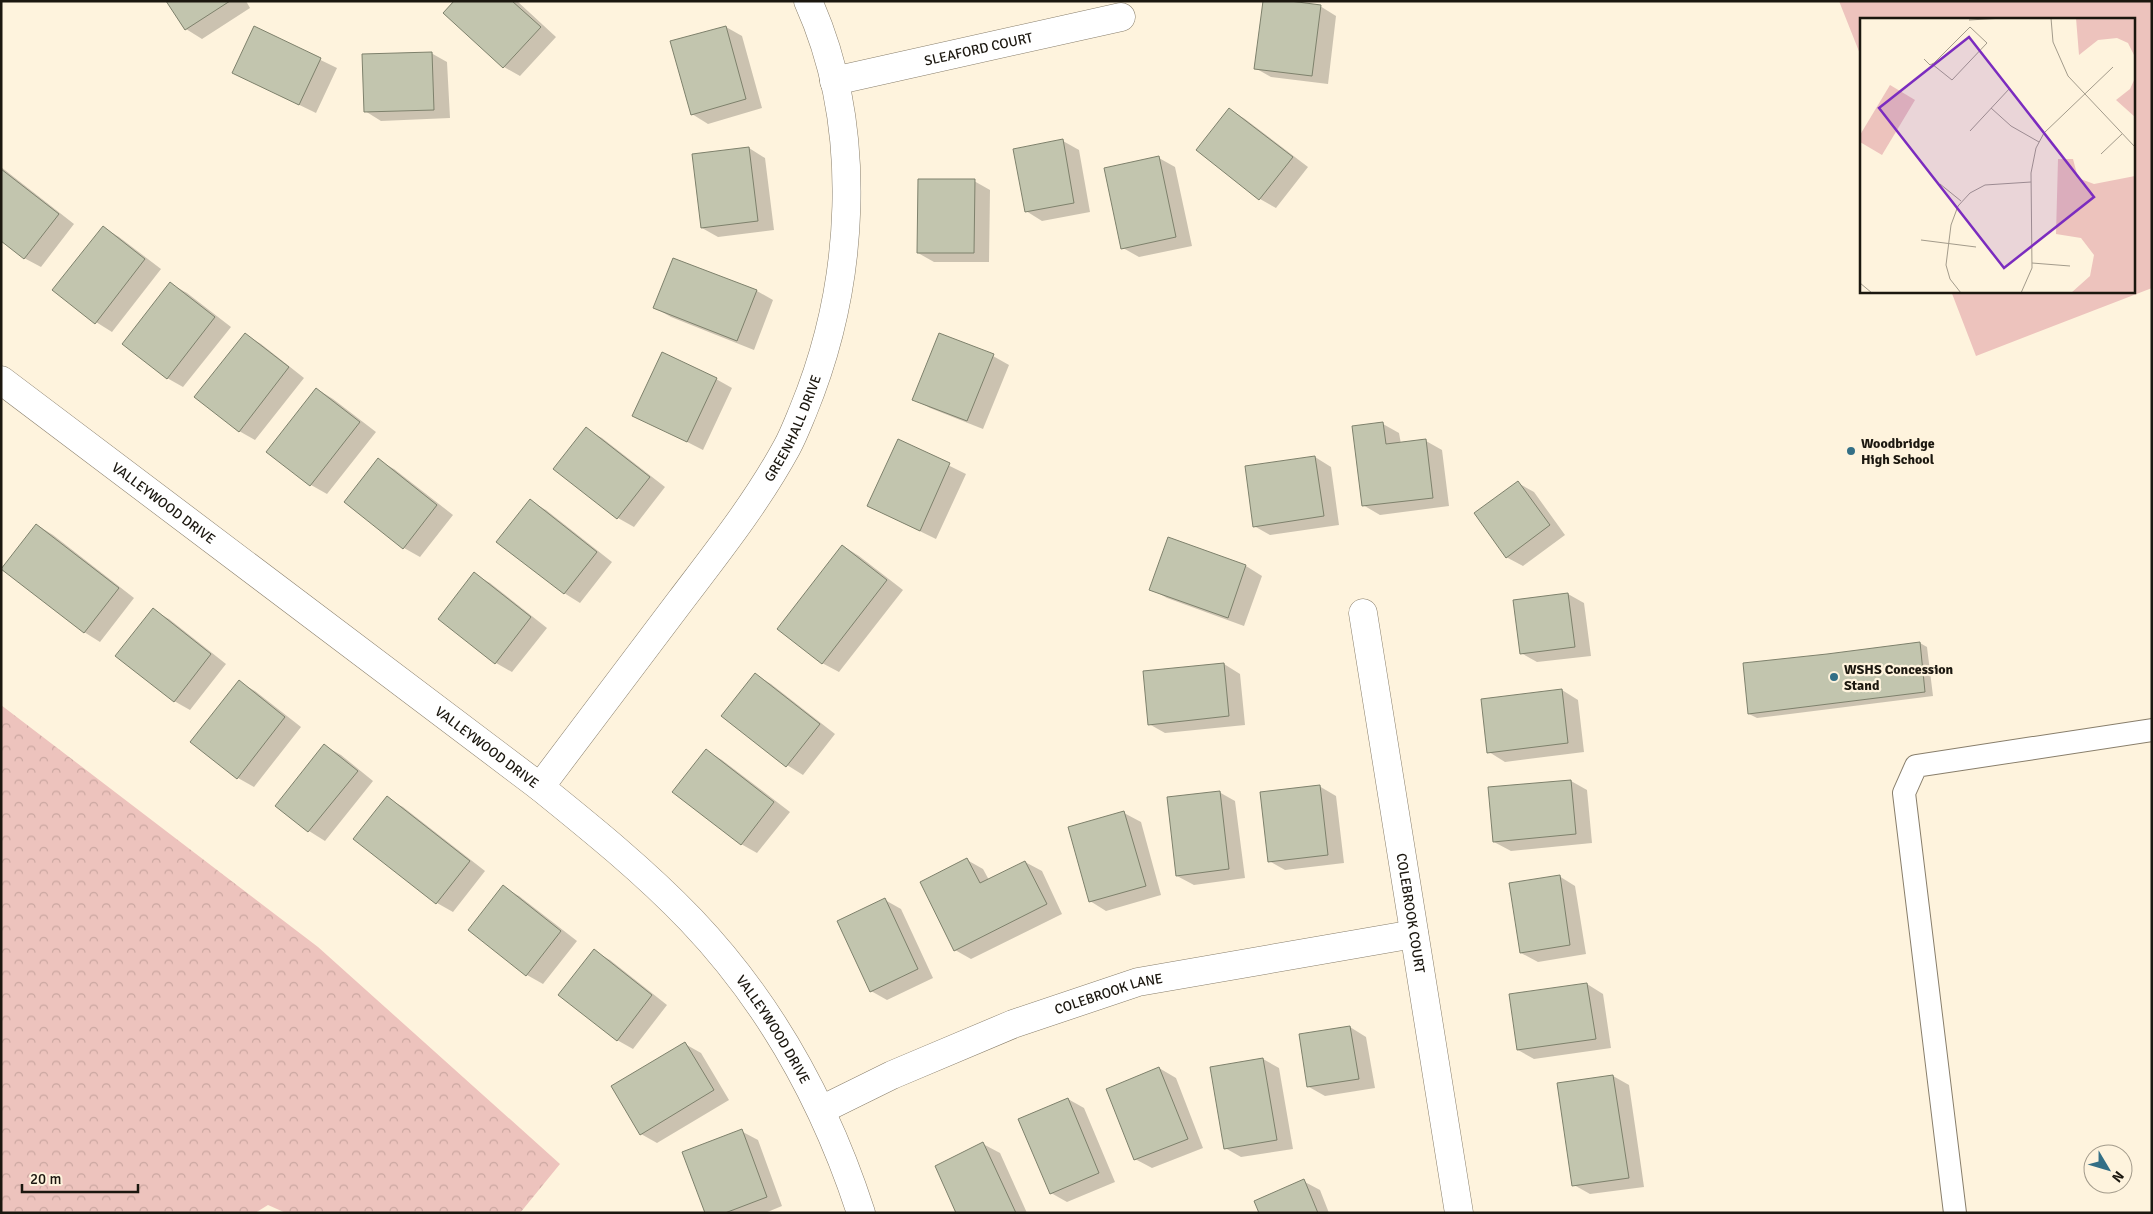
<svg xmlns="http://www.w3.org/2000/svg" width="2153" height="1214" font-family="Signika,sans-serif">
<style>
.grass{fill:#edc3bd}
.forest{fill:url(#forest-crowns)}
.shadow{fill:#0003}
.building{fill:#c2c5ae;stroke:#7e816c}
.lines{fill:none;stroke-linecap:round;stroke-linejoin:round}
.lane-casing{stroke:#887e6b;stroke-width:24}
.street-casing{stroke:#887e6b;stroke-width:29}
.lane{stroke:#fff;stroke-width:22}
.street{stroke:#fff;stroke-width:28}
.poi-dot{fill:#336f86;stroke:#fef3dd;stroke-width:2}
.labels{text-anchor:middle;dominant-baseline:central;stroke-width:4.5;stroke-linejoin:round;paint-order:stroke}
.street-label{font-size:14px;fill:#1b170f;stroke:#fef3dd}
.poi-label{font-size:14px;font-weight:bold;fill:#1b170f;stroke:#fef3dd;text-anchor:start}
.inset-road{fill:none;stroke:#a39b8b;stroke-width:1}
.view{fill:#7b2cbf;fill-opacity:0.15;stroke:#7b2cbf;stroke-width:2.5}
.inset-edge{fill:none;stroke:#1b170f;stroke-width:2.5}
</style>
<defs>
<pattern id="forest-crowns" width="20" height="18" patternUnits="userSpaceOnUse" patternTransform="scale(1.25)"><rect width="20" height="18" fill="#edc3bd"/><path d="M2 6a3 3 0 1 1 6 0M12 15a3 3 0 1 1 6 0" fill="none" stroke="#cba7a1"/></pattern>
</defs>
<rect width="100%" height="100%" fill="#fef3dd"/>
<!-- grass -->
<path class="grass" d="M1839,1H2152V288L1976,356L1951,291H2134V19H1862V59Z"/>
<!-- forest -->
<path class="forest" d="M1,705L318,947L560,1164L520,1213H286L268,1205L255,1213H1Z"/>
<!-- shadow -->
<path class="shadow" d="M168,1H246L250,8L202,39L186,29Z
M456,1H517L556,37L520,76L504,67Z
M1320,6L1336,16L1328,84L1271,77L1255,68Z
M726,27L742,36L762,108L708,124L692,114Z
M255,28L337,68L316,113L250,81Z
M431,53L447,62L450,118L381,121L365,111Z
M1229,109L1245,119L1308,167L1276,208L1260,199L1197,150Z
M1063,141L1079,150L1090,212L1042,221L1026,211Z
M749,148L765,158L774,230L718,237L702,228Z
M1159,158L1175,167L1192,246L1139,257L1123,248Z
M1,167L74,224L41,267L24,258L1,240Z
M974,181L990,190L989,262H934L918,253Z
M103,227L119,237L161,269L112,332L96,322Z
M171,284L187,293L231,327L183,387L167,378Z
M757,291L773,300L754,350L671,317L655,308Z
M245,334L261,344L304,378L255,440L239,431Z
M993,356L1009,365L983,429L930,408L914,399Z
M716,379L732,388L703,450L634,415Z
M317,389L333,399L376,432L327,494L311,485L268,452Z
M1383,424L1399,433L1401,444L1426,441L1442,450L1449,506L1380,515L1363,505Z
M586,429L602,438L665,487L634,527L618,518L555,469Z
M899,441L966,474L936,539L868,506Z
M1315,457L1331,467L1339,525L1270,535L1254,526Z
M378,460L394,469L453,515L420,557L404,548Z
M1518,483L1534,492L1565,535L1523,566L1506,557Z
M530,501L546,510L612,562L580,603L564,593Z
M37,525L53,535L134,598L100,642L84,632Z
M1169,539L1246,566L1262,576L1244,626L1167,598L1151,589Z
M843,546L859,556L903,590L839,672L822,663Z
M474,574L490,583L547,628L512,672L496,663Z
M1568,594L1584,603L1591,656L1537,662L1521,653L1514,601Z
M153,610L169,619L226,664L190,710L174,701Z
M1920,643L1927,647L1933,696L1757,718L1749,714L1827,656Z
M1224,664L1240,674L1245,725L1165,733L1149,724Z
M755,674L771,684L835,734L803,775L787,765Z
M239,682L255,691L301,727L254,787L238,778L192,742Z
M1562,690L1578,700L1584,752L1505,762L1489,752Z
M325,746L341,755L373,781L325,841L309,831Z
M706,750L722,760L790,812L757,853L741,844Z
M1571,781L1587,790L1592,843L1511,851L1494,842Z
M1319,786L1336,796L1344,863L1285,870L1269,861Z
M1219,792L1235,801L1245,878L1194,885L1177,876Z
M387,798L403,807L485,871L453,912L437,903L355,839Z
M1124,813L1141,822L1161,895L1106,911L1090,901Z
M967,860L983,869L989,880L1025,862L1042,871L1062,914L971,959L955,950Z
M1559,876L1575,886L1586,954L1538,962L1521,953Z
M503,887L519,896L577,941L543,984L527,975Z
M885,900L901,909L933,978L887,1000L871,991Z
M594,951L610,960L667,1005L633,1049L617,1040Z
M1587,984L1603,994L1611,1048L1534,1059L1518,1050L1510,995Z
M1350,1027L1366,1037L1375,1088L1325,1096L1309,1087L1300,1035Z
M685,1044L701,1053L729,1100L657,1143L641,1134Z
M1263,1059L1279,1068L1293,1149L1241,1157L1225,1148L1212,1068Z
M1159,1068L1176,1078L1203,1148L1152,1168L1135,1159Z
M1613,1076L1629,1085L1644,1187L1590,1194L1574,1185L1559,1084Z
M1068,1099L1084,1108L1115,1182L1067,1202L1051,1193Z
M741,1131L758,1140L782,1206L765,1213H707Z
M983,1144L1000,1153L1027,1213H958Z
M1303,1181L1320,1190L1329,1213H1260Z"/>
<!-- building -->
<path class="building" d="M166,1H230L185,30Z
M454,1H512L541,27L503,68L443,13Z
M1263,1H1290L1321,5L1312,76L1254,69Z
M254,26L321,58L299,105L232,73Z
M726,26L746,99L691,115L670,41Z
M432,52L434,110L364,112L362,54Z
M1229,108L1293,157L1259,200L1196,150Z
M1063,139L1074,203L1025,212L1013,149Z
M749,147L758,221L701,228L692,154Z
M1159,156L1176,237L1121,249L1104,168Z
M1,169L59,214L24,259L1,241Z
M918,179H975L974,253H917Z
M103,226L145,259L95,324L52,290Z
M673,258L757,290L737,341L653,308Z
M170,282L215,317L167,379L122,344Z
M245,333L289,367L239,432L194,397Z
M939,333L994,354L967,421L912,400Z
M662,352L717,378L687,442L632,416Z
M316,388L360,422L310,486L266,452Z
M1383,422L1386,444L1426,439L1433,498L1362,506L1352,426Z
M586,427L650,477L617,519L553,469Z
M898,439L950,463L920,531L867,506Z
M1315,456L1324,516L1253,527L1245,466Z
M378,458L437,505L403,549L344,502Z
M1518,481L1550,525L1506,558L1474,513Z
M530,499L597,552L564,594L496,542Z
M36,524L119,588L84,633L1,569Z
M1168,537L1246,565L1228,618L1149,590Z
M842,545L887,580L822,664L777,629Z
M474,572L531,617L495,664L438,619Z
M1568,593L1575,647L1520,654L1513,600Z
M153,608L211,654L174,702L115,656Z
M1920,642L1925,692L1748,714L1743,663L1827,654Z
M1224,663L1229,716L1148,725L1143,671Z
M755,673L820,724L786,767L721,716Z
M239,680L285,717L237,779L190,742Z
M1562,689L1568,743L1487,753L1481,699Z
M324,744L358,771L308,832L275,806Z
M706,749L774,802L741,845L672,792Z
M1571,780L1576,834L1493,842L1488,787Z
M1320,785L1328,855L1268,862L1260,792Z
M1220,791L1229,869L1176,876L1167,797Z
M387,796L470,861L436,904L353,839Z
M1124,811L1146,886L1089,902L1068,827Z
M967,858L980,883L1025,861L1047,904L954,951L920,882Z
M1560,875L1570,945L1520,953L1509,883Z
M503,885L561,931L526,976L468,930Z
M885,898L918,969L870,992L837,921Z
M594,949L652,995L617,1041L558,995Z
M1587,983L1596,1039L1517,1050L1509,994Z
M1350,1026L1359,1079L1307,1087L1299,1034Z
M685,1042L714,1090L640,1135L611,1086Z
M1263,1058L1277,1140L1224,1149L1210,1067Z
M1159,1067L1188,1139L1134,1160L1106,1089Z
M1613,1075L1629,1178L1572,1186L1557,1083Z
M1068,1098L1099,1173L1050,1194L1018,1119Z
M742,1129L767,1197L725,1213H705L682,1152Z
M983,1142L1016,1213H956L935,1166Z
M1304,1179L1318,1213H1259L1254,1201Z"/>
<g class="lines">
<defs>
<path id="lane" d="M1955,1213L1904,793L1916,766L2152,730"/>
<g id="street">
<path id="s1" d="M834,81L1121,17"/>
<path id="s2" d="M1,380L540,787C592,829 644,871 691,920C770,1003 826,1105 861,1213"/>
<path id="s3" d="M1363,613L1459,1213"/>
<path id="s4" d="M540,787C587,725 634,662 681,600C719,550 757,502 787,447C793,436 798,423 803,411C855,285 865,128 808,1"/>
<path id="s5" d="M821,1110L892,1075L1013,1024L1138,982L1414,934"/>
</g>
</defs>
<!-- lane casing -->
<use href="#lane" class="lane-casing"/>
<!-- street casing -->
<use href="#street" class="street-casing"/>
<!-- lane -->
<use href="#lane" class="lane"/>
<!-- street -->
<use href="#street" class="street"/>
</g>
<!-- markers -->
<g class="poi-dot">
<circle cx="1851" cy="451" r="5"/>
<circle cx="1834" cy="677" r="5"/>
</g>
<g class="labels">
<!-- street labels -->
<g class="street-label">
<text stroke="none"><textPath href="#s1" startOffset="148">SLEAFORD COURT</textPath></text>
<text stroke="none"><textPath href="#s4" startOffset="440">GREENHALL DRIVE</textPath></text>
<text stroke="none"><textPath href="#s2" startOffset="204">VALLEYWOOD DRIVE</textPath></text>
<text stroke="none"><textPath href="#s2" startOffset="609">VALLEYWOOD DRIVE</textPath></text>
<text stroke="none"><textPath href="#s3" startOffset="304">COLEBROOK COURT</textPath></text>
<text stroke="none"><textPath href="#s5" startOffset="311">COLEBROOK LANE</textPath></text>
<text stroke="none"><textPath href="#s2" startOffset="1014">VALLEYWOOD DRIVE</textPath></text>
</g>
<!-- poi labels -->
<g class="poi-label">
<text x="1861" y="443">Woodbridge<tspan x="1861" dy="16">High School</tspan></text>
<text x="1844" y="669">WSHS Concession<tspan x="1844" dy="16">Stand</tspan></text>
</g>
</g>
<!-- overview -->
<g transform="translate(1860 18)">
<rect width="275" height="275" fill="#fef3dd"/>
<path d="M30,67L55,82L22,137L0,124V117Z" fill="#edc3bd"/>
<path d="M216,0H275V39L268,25L257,20L238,22L219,37ZM275,60V99L256,82L270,71ZM198,141H213L218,160L234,166L275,158V275H211L230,258L234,237L221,220L196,216Z" fill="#edc3bd"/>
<path class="inset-road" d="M191,0L193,24L208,58L275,129M109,2L144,0M64,41L70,47L74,45L110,9L127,25L92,62L72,46M131,90L151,108L179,124M110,113L150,70M241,136L262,116M80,166L101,183M61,222L116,229M172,245L210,248M0,265L12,275M101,275L90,261L86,247L91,207L98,188L110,175L125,167L171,164M161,275L172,250L171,155L176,130L184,115L253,49"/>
<path class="view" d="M109,19L234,179L144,250L19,90Z"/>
<rect width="275" height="275" class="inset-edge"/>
</g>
<!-- border -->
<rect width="2153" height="1214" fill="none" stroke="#1b170f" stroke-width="5"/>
<!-- north arrow -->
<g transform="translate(2108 1169) rotate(128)"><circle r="24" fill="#fef3dd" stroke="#a39b8b"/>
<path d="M0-4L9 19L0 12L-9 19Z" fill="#336f86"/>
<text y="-8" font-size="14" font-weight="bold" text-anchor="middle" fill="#1b170f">N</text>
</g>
<!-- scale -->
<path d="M22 1184v8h116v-8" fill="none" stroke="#1b170f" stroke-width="2.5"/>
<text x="30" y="1184" font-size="15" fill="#1b170f" stroke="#fef3dd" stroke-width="4" paint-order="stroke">20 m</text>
</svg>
